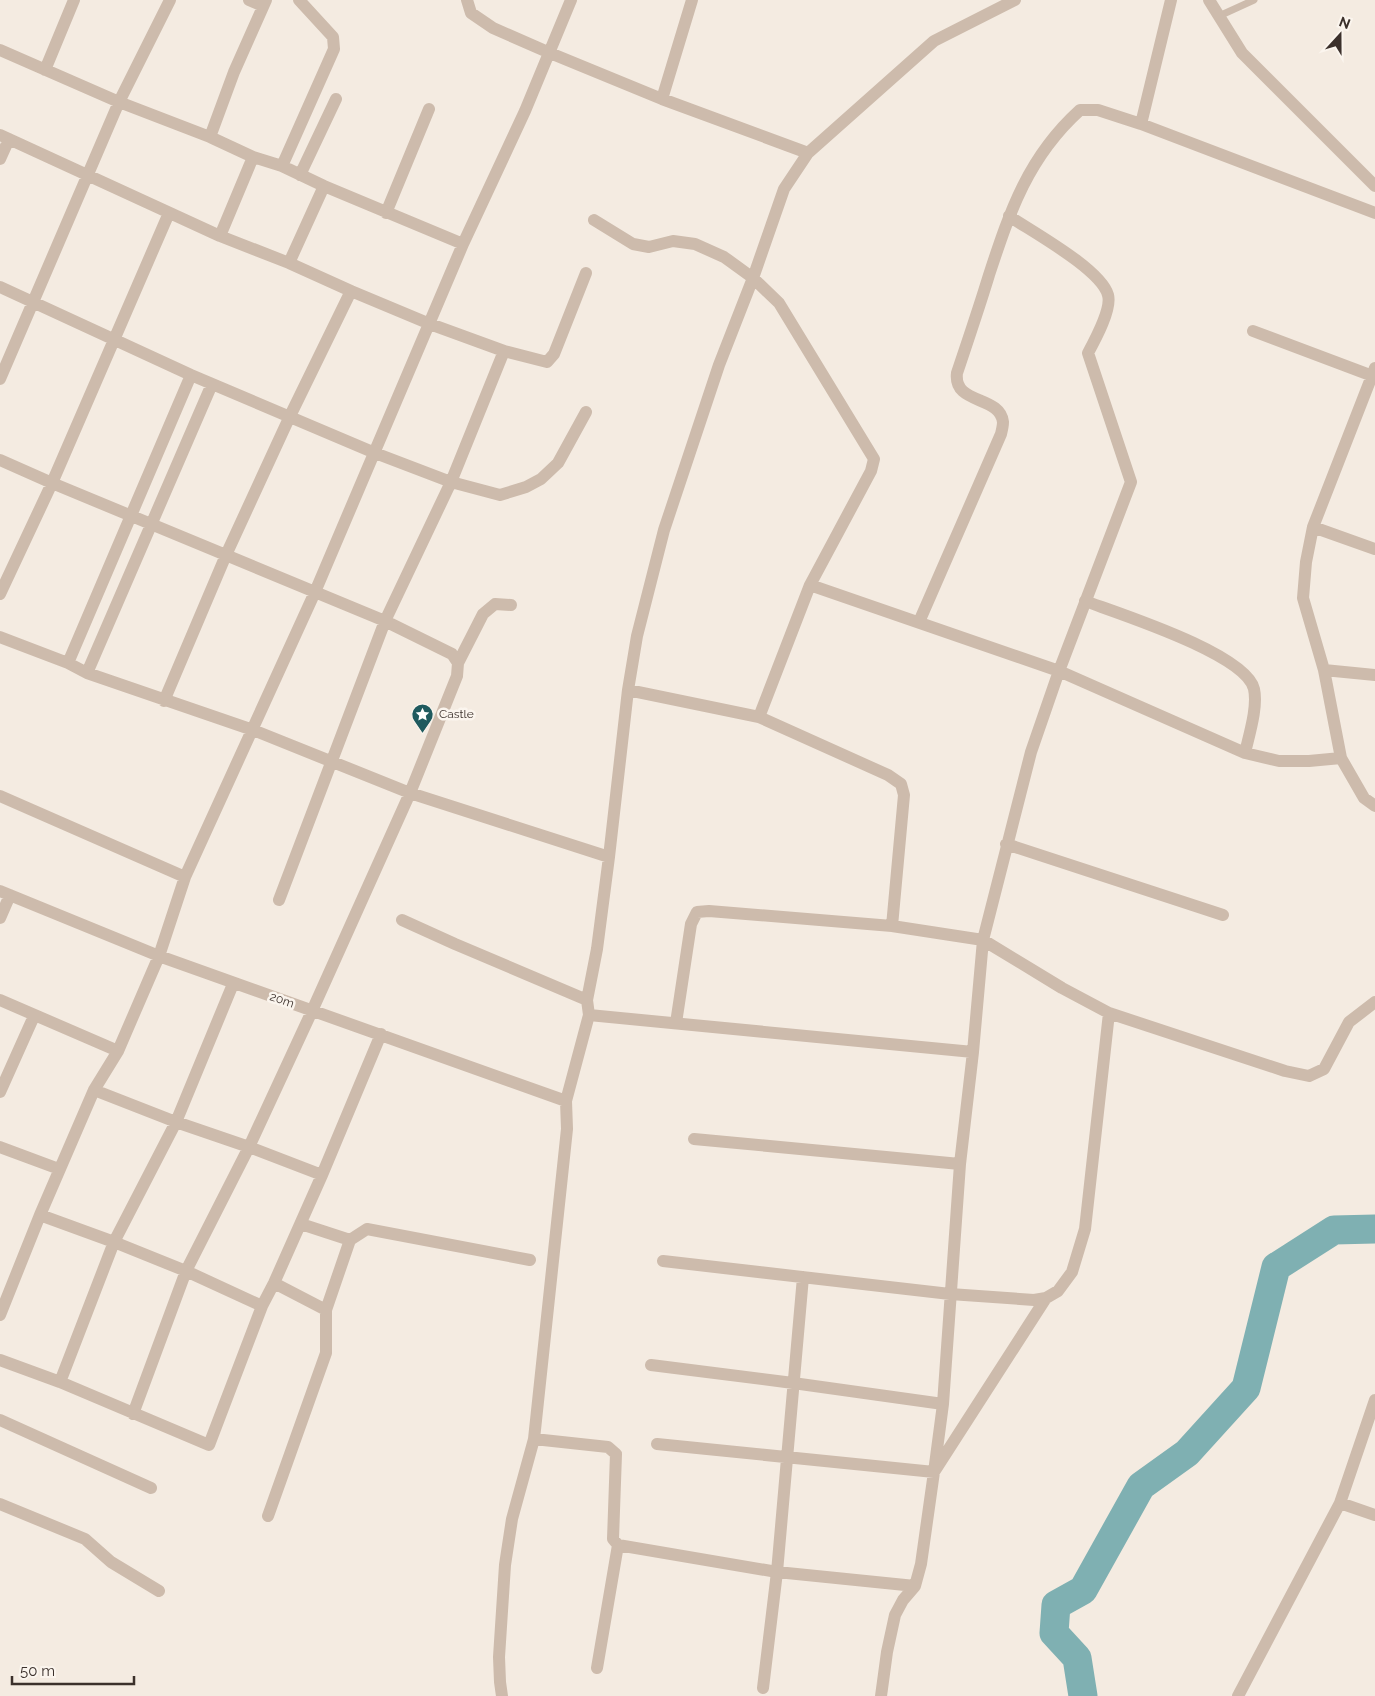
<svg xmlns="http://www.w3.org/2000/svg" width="1375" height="1696" font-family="Raleway,sans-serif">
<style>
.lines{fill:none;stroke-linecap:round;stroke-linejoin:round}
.river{stroke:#7fb0b2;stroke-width:29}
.lane{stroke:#cdbbac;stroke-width:7}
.street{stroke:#cdbbac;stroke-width:12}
.labels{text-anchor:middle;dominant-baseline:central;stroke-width:5;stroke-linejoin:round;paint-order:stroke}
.poi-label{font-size:12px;fill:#3b302b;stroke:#fbf5ee;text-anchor:start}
.street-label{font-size:12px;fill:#3b302b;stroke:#fbf5ee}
</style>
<rect width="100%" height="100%" fill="#f4ebe1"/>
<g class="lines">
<!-- river -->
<path class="river" d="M1083,1696L1077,1658L1054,1633L1056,1605L1083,1590L1141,1486L1187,1453L1246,1388L1276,1267L1334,1230L1375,1229"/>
<!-- lane -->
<path class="lane" d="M1219,16L1254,0"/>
<!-- street -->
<path class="street" d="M249,0L263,6
M467,0L471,13L493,28L550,53L662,99L808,153
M1209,0L1242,53L1375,186
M0,50L119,102L210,137L253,157L282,166L324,186L463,244
M45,70L74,0
M662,99L692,0
M1141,124L1171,0
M0,135L220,236L289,263L351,291L430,324L504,351L451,482L385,621L279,900
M210,137L234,72L266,0
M0,159L9,139
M282,166L334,49L333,37L299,0
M300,175L336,99
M386,213L429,109
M594,220L633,244L649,247L673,241L695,244L724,257L753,278L779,303L874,459L871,471L810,585L759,717
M220,236L253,157
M289,263L324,186
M0,287L191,375L375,453L451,482L500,495L526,487L541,479L558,463L586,412
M1253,331L1375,377
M504,351L547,362L554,354L586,273
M0,379L119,102L170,0
M0,460L52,483L385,621L452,654L458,663
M1313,527L1375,368
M1375,549L1313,527L1306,562L1303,598L1324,670L1341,758L1364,798L1375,806
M810,585L1059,671L1245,753L1279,761H1309L1341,758
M0,594L52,483L169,213
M1085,601C1120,614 1246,654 1254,689C1258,707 1249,735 1245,753
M919,622L1001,434C1002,430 1003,426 1003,422C1000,395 953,405 957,373C968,340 979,308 989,275C1010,211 1028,157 1080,110H1098L1141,124L1375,213
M0,637L68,663L87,673L253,730L410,793L609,857
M68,663L191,375
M1324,670L1375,675
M87,673L212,384
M628,690L759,717L888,775L901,784L904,795L892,926
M164,701L226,555L290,416L351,291
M0,796L185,877
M1006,844L1223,915
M0,891L159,956L566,1101
M0,918L10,895
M402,920L455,944L587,1000
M0,1000L118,1051
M589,1015L973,1052
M676,1023L691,924L697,912L709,911L892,926L983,940L1062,988L1109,1013L1285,1071L1309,1076L1324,1069L1349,1022L1375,1002
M94,1090L176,1122L249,1147L322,1175
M0,1092L34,1016
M694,1139L960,1164
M0,1147L59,1169
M40,1215L114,1242L186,1271L262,1306
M301,1224L350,1240L367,1229L530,1260
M663,1261L950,1294L1034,1300L1046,1298L1058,1291L1072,1272L1085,1229L1109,1013
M326,1310L350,1240
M0,1315L40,1215L94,1090L118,1051L159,956L185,877L315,592L463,244L525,111L571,0
M0,1360L60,1382L209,1445L262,1306L274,1283L322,1175L381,1034
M651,1365L793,1383L943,1404
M60,1382L114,1242L176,1122L233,984
M133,1414L186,1271L249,1147L312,1011L410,793L457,676L458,663L483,614L495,604L511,605
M0,1420L151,1488
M534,1439L608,1447L616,1454L613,1539L618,1545L777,1572L915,1586
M657,1444L934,1472L1046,1298
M1340,1503L1375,1515
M0,1504L85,1539L111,1562L159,1591
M268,1516L326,1353V1310L274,1283
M597,1668L618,1545
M763,1688L777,1572L803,1277
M502,1696L500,1682L499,1657L505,1565L512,1519L534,1439L567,1129L566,1101L589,1015L587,1000L597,949L609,857L628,690L637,636L664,530L719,365L753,278L784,189L808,153L934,41L1015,0
M881,1696L887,1652L895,1615L903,1600L915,1586L921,1564L934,1472L943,1404L960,1164L973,1052L983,940L1031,752L1059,671L1131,482L1088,353C1095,340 1112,309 1108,295C1101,269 1031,231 1009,216
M1238,1696L1340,1503L1375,1400"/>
</g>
<!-- icons -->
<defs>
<symbol id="sight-pin" viewBox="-11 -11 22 30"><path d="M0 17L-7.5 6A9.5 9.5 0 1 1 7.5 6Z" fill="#1f5a5e" stroke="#fbf5ee"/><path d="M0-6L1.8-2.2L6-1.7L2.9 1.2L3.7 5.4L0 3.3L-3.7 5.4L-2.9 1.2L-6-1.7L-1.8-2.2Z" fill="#fff"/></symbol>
</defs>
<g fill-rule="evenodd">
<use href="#sight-pin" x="410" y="702" width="25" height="34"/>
</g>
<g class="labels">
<!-- poi labels -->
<g class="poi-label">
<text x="439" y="714">Castle</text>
</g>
<!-- street labels -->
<g class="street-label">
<text transform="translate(282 1000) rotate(19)">20m</text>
</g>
</g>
<!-- north arrow -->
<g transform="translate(1340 35) rotate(21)" stroke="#fbf5ee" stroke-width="4" paint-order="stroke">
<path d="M0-4L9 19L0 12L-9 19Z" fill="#3b302b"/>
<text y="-8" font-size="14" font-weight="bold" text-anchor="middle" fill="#3b302b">N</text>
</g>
<!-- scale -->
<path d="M12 1676v8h122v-8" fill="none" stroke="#3b302b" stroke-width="2.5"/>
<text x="20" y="1676" font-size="15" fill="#3b302b" stroke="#fbf5ee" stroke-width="4" paint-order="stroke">50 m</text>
</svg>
